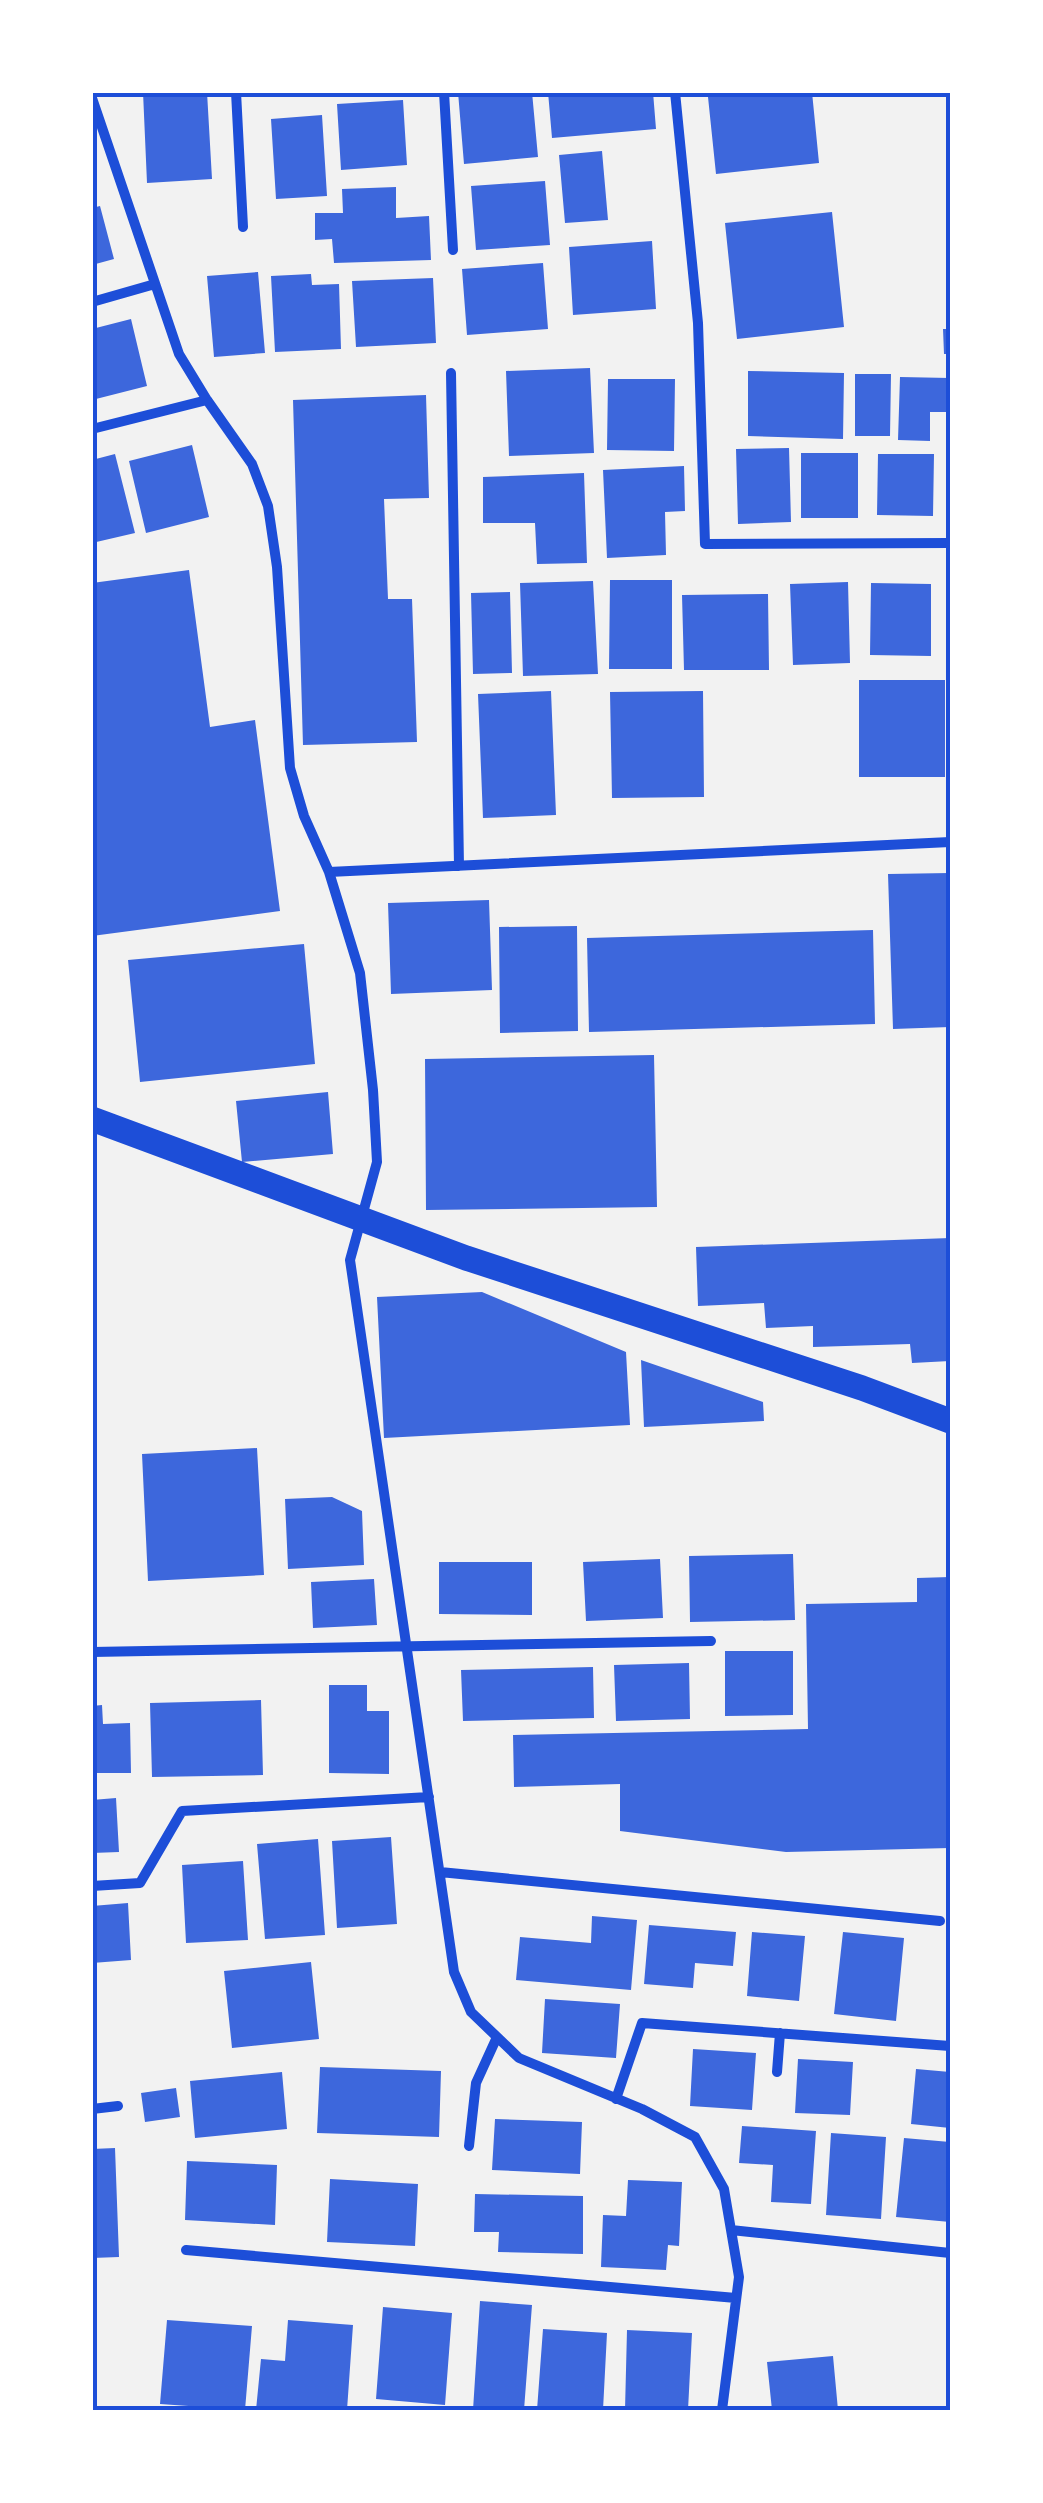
<svg xmlns="http://www.w3.org/2000/svg" width="1043" height="2503" font-family="'Nunito Sans',sans-serif">
<style>
.building{fill:#3d67dc}
.lines{fill:none;stroke-linecap:round;stroke-linejoin:round}
.minor{stroke:#1d4ed8;stroke-width:10}
.primary{stroke:#1d4ed8;stroke-width:25}
.neatline{fill:none;stroke:#1d4ed8;stroke-width:4}
</style>
<rect width="100%" height="100%" fill="#f2f2f2"/>
<!-- building -->
<path class="building" d="M143,92H207L212,179L147,183Z
M458,92H532L538,157L464,164Z
M548,92H653L656,129L552,138Z
M753,92H812L819,163L716,174L708,97Z
M403,100L407,165L341,170L337,104Z
M322,115L327,196L276,199L271,119Z
M602,151L608,220L565,223L559,155Z
M545,181L550,245L476,250L471,186Z
M396,187V218L429,216L431,260L334,263L332,239L315,240V213H343L342,189Z
M100,206L114,259L92,265V208Z
M832,212L844,327L737,339L725,223Z
M652,241L656,309L573,315L569,247Z
M543,263L548,329L467,335L462,269Z
M258,272L265,353L214,357L207,276Z
M311,274L312,285L339,284L341,349L275,352L271,276Z
M433,278L436,343L356,347L352,281Z
M131,319L147,386L92,400V329Z
M943,329H950V354H944Z
M590,368L594,453L509,456L506,371Z
M748,371L844,373L843,439L748,436Z
M855,374H891L890,436H855Z
M900,377L950,378V412H930V441L898,440Z
M608,379H675L674,451L607,450Z
M426,395L429,498L384,499L388,599H412L417,742L303,745L293,400Z
M192,445L209,517L146,533L129,461Z
M789,448L791,522L738,524L736,449Z
M801,453H858V518H801Z
M115,454L135,533L92,543V460Z
M878,454H934L933,516L877,515Z
M684,466L685,511L665,512L666,555L607,558L603,470Z
M584,473L587,563L537,564L535,523H483V477Z
M189,570L210,727L255,720L280,911L92,936V583Z
M610,580H672V669H609Z
M593,581L598,674L523,676L520,583Z
M848,582L850,663L793,665L790,584Z
M871,583L931,584V656L870,655Z
M510,592L512,673L473,674L471,593Z
M768,594L769,670H684L682,595Z
M859,680H945V777H859Z
M551,691L556,815L483,818L478,694Z
M703,691L704,797L612,798L610,692Z
M950,873V1027L893,1029L888,874Z
M489,900L492,990L391,994L388,903Z
M577,926L578,1031L500,1033L499,927Z
M873,930L875,1024L589,1032L587,938Z
M304,944L315,1064L140,1082L128,960Z
M654,1055L657,1207L426,1210L425,1059Z
M328,1092L333,1154L242,1162L236,1101Z
M950,1238V1361L912,1363L910,1344L813,1347V1326L766,1328L764,1303L698,1306L696,1247Z
M482,1292L626,1352L630,1425L384,1438L377,1297Z
M641,1360L763,1402L764,1421L644,1427Z
M257,1448L264,1575L148,1581L142,1454Z
M332,1497L362,1511L364,1565L288,1569L285,1499Z
M793,1554L795,1620L690,1622L689,1556Z
M660,1559L663,1618L586,1621L583,1562Z
M439,1562H532V1615L439,1614Z
M950,1577V1848L786,1852L620,1831V1784L514,1787L513,1735L808,1729L806,1604L917,1602V1578Z
M374,1579L377,1625L313,1628L311,1582Z
M725,1651H793V1715L725,1716Z
M689,1663L690,1719L616,1721L614,1665Z
M593,1667L594,1718L463,1721L461,1670Z
M329,1685H367V1711H389V1774L329,1773Z
M261,1700L263,1775L152,1777L150,1703Z
M102,1705L103,1724L130,1723L131,1773H92V1706Z
M116,1798L119,1852L92,1853V1800Z
M391,1837L397,1924L337,1928L332,1841Z
M318,1839L325,1935L265,1939L257,1844Z
M243,1861L248,1940L186,1943L182,1865Z
M128,1903L131,1960L92,1963V1906Z
M592,1916L637,1920L631,1990L516,1980L520,1937L591,1943Z
M649,1925L736,1932L733,1966L695,1963L693,1988L644,1984Z
M752,1932L805,1936L799,2001L747,1996Z
M843,1932L904,1938L896,2021L834,2014Z
M311,1962L319,2039L232,2048L224,1971Z
M545,1999L620,2004L616,2058L542,2053Z
M693,2049L756,2053L752,2110L690,2106Z
M798,2059L853,2062L850,2115L795,2113Z
M320,2067L441,2071L439,2137L317,2133Z
M916,2069L950,2072V2128L911,2124Z
M282,2072L287,2129L195,2138L190,2081Z
M176,2088L180,2117L145,2122L141,2093Z
M495,2119L582,2122L580,2174L492,2170Z
M742,2126L816,2131L811,2204L771,2202L773,2165L739,2163Z
M831,2133L886,2137L881,2219L826,2215Z
M904,2138L950,2142V2222L896,2217Z
M115,2148L119,2257L92,2258V2149Z
M187,2161L277,2165L275,2225L185,2220Z
M330,2179L418,2184L415,2246L327,2242Z
M628,2180L682,2182L679,2246L668,2245L666,2270L601,2267L603,2215L626,2216Z
M475,2194L583,2196V2254L498,2252L499,2232H474Z
M480,2301L532,2305L524,2410H473Z
M383,2307L452,2313L445,2405L376,2399Z
M167,2320L252,2326L245,2410L160,2404Z
M288,2320L353,2325L347,2410H256L261,2359L285,2361Z
M543,2329L607,2333L603,2410H537Z
M627,2330L692,2333L688,2410H625Z
M833,2356L838,2410H772L767,2362Z"/>
<g class="lines">
<!-- minor -->
<path class="minor" d="M236,92L243,227
M444,92L453,250
M675,92L698,323L705,544L950,543
M92,98L179,354L207,400L252,464L268,506L277,567L290,768L304,816L329,872L360,973L373,1090L377,1162L350,1260L454,1972L471,2012L519,2058L642,2109L695,2137L724,2189L739,2277L722,2410
M92,302L155,284
M451,373L459,866
M92,429L207,400
M329,872L950,842
M92,1652L711,1641
M440,1872L940,1921
M92,1886L140,1883L182,1811L429,1797
M777,2072L780,2033
M616,2099L642,2023L950,2046
M92,2109L118,2106
M469,2146L476,2083L497,2037
M731,2230L950,2253
M186,2250L736,2298"/>
<!-- primary -->
<path class="primary" d="M92,1119L466,1258L862,1388L950,1421"/>
</g>
<!-- border -->
<rect width="1043" height="2503" fill="none" stroke="#ffffff" stroke-width="190"/>
<rect x="95" y="95" width="853" height="2313" class="neatline"/>
</svg>
